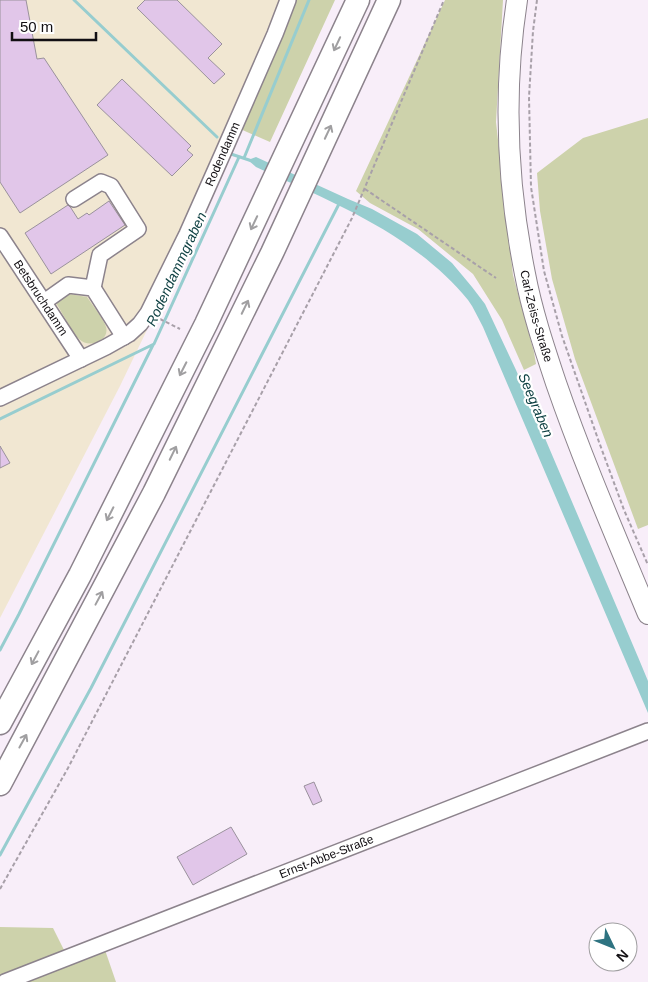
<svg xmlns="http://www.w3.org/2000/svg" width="648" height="982" font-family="Arial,sans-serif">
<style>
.industrial{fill:#f1e7d2}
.green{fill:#cdd2ab}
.water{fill:#97cdcf}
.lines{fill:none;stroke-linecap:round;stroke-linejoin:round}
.stream{stroke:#97cdcf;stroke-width:3}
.building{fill:#e1c6e9;stroke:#9a929c}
.minor-casing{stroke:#8c838c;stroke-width:18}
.major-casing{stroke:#8c838c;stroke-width:22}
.highway-casing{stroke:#8c838c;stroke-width:25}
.path{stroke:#a8a0a9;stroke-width:2;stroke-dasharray:4 2.5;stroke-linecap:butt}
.minor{stroke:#fff;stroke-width:15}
.major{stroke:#fff;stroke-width:20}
.highway{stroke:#fff;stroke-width:22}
.oneway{stroke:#a09fa1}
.labels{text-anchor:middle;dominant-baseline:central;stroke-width:4.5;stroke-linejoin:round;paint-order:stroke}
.street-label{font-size:12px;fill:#120f13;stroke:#fff}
.water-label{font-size:14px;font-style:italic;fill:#0f4143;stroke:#fff}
</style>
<rect width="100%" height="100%" fill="#f8eef9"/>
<!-- industrial -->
<path class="industrial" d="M0,0H295L158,307L120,386L0,618Z"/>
<!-- green -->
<path class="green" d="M286,0H335L270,142L238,128Z
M445,0H503L496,122L513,275L534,352L536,364L524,370L502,320L473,274L418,229L370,203L356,191Z
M648,118V525L638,529L575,359L552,279L540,211L537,173L583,138Z
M69,294L87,297C91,303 105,321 106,327C110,341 89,349 79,339C72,332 62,312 56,303Z
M0,927L53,928L67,956L0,981Z
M105,950L116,982H23Z"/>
<!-- water -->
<path class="water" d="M256,157L348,199L372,209L417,234L452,263L472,287L485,304L516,370L638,657L648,681V713L483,327C478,318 474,308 468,300C414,234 332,202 256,167L248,160Z"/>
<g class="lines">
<!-- stream -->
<path class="stream" d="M74,0L217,137
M231,154L252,161
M244,158L309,0
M0,419L154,344L239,157
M0,650L19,614L153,345
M0,855L91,688L340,202"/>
</g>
<!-- building -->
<path class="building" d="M0,0H26L37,59L44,58L108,155L20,213L0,182Z
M145,0H177L222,44L208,58L225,74L214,84L137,8Z
M122,79L191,146L187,150L193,155L172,176L97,105Z
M109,201L125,225L51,274L25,233L68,205L71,208L78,219L87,213L89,215Z
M0,446L10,463L0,468Z
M314,782L322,801L313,805L304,786Z
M231,827L247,854L193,885L177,857Z"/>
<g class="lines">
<defs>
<g id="minor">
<path d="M74,199L101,182L111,186L138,229L100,255L93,288"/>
<path id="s1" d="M0,236L81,359"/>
<path d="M44,302L68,285L93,288L124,337"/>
<path id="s2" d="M0,398L106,347L129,334L140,324L148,313L187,234L223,153L275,34L288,0"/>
<path id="s3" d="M5,982L648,731"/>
</g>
<g id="major">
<path id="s4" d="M517,0C503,91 507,184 525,274C532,311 544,347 556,383C583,461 616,537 648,614"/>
</g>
<path id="highway" d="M0,723L80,575L206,324L358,0
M0,784L154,493L272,253L389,0"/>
</defs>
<!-- minor casing -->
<use href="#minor" class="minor-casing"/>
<!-- major casing -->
<use href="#major" class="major-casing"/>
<!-- highway casing -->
<use href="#highway" class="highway-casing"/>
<!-- path -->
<path class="path" d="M537,0L533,31L529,97L531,187L544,271L562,336L599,442L624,510L648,565
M365,189L496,278
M160,319L180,329
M0,889L68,768L352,218L444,0"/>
<!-- minor -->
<use href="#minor" class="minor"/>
<!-- major -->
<use href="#major" class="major"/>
<!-- highway -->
<use href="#highway" class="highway"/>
</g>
<!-- one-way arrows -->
<defs><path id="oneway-shaft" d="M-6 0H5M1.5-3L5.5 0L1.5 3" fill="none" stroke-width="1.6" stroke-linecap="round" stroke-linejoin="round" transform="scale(1.25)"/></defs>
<g class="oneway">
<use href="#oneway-shaft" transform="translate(337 44) rotate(115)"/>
<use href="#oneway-shaft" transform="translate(328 132) rotate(-65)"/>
<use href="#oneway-shaft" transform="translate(254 223) rotate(115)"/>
<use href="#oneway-shaft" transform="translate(245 307) rotate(-64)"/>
<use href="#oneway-shaft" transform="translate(183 369) rotate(117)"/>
<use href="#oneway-shaft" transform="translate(173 453) rotate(-64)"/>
<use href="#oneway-shaft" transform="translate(110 514) rotate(117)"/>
<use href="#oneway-shaft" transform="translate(99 598) rotate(-62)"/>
<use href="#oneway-shaft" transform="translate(35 658) rotate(118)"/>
<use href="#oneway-shaft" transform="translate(23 741) rotate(-61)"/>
</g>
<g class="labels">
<!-- street labels -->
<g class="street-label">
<text stroke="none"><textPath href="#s2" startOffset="348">Rodendamm</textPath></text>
<text stroke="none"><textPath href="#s1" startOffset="74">Betsbruchdamm</textPath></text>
<text stroke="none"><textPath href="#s4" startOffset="319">Carl-Zeiss-Straße</textPath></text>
<text stroke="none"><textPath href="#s3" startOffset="345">Ernst-Abbe-Straße</textPath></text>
</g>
<!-- water labels -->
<g class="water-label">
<text transform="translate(176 269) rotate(-65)">Rodendammgraben</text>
<text transform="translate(536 405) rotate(67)">Seegraben</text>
</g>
</g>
<!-- north arrow -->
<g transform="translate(613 947) rotate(133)"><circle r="24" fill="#ffffff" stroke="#a09fa1"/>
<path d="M0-4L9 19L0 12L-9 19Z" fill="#2e7381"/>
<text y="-8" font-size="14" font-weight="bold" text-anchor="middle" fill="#120f13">N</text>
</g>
<!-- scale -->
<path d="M12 32v8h84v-8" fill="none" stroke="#120f13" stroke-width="2.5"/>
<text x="20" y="32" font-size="15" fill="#120f13" stroke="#ffffff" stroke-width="4" paint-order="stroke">50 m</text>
</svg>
